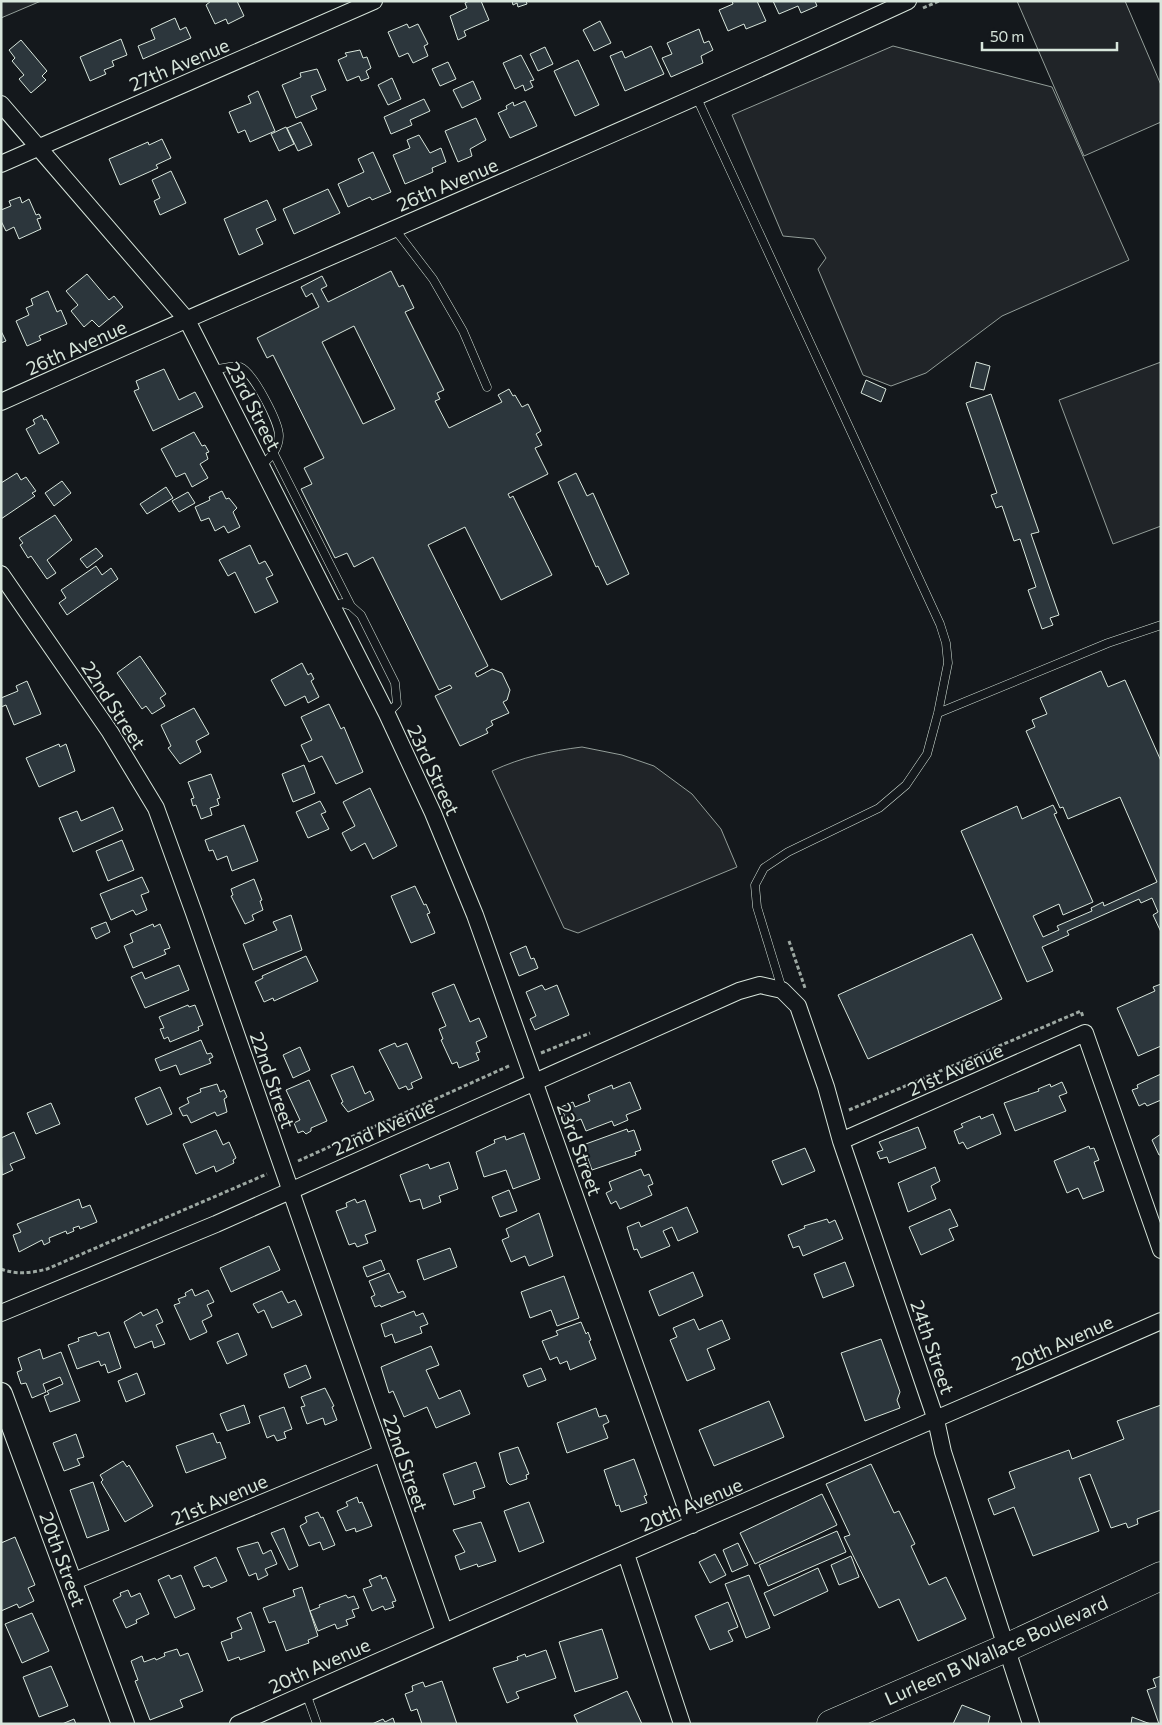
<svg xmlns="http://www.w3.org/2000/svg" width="1162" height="1725" font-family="Commissioner,sans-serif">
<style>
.green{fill:#202428;stroke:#939e99}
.building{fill:#2c363c;stroke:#d8e6dc;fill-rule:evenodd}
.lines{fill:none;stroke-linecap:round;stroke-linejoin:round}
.lane-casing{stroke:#d8e6dc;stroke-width:9}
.street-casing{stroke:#d8e6dc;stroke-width:18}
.secondary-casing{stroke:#d8e6dc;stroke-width:24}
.highway-casing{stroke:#d8e6dc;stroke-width:29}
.path{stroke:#9da8a2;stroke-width:3;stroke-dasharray:4 2.5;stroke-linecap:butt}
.lane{stroke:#14181c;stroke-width:8}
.street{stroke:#14181c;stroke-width:16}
.secondary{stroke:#14181c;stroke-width:22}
.highway{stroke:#14181c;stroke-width:28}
.labels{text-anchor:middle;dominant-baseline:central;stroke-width:4;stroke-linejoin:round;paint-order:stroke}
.street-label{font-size:19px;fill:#d8e6dc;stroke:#14181c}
</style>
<rect width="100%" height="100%" fill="#14181c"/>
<!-- green -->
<path class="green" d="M1,1H41L1,18Z
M1017,1H1125L1161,85V122L1084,156Z
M893,46L1052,87L1129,260L1002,316L926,373L891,386L863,375L818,269L826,258L814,239L783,236L732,115Z
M1161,362V526L1113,544L1059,400Z
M582,747L622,755L654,766L692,794L721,829L737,867L578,933L564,928L492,771C522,757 550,751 582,747Z"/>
<!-- building -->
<path class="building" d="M211,1H237L244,16L228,24L226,19L215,24L206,5Z
M469,1H481L489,20L464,31L466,36L458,40L450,16L467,8L465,3Z
M512,1H526L527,4L518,7L517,3L513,5Z
M732,1H757L766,21L746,29L744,24L728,31L719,10L733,4Z
M773,1H815L817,6L801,13L798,6L779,14Z
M175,18L180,30L186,27L191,38L143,59L138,46L155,39L151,29Z
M600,21L611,43L594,51L583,30Z
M407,24L409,28L418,24L428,44L424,46L428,56L413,63L408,53L399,57L388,32Z
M699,29L704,43L709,41L713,50L701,56L703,63L671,77L662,58L672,54L667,43Z
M121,39L127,55L112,61L114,66L104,70L106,74L90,81L80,57Z
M21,40L47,71L42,76L46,80L31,93L19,79L24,75L12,61L15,58L9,50Z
M651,46L664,74L625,91L610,56L622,51L625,58Z
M545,47L553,64L538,71L530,54Z
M360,50L363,58L367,57L371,68L366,71L369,78L361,81L359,76L347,81L338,60L347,56L345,53Z
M521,55L534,80L530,81L533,87L525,91L523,85L515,89L503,63Z
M578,60L599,105L575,116L554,71Z
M448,62L456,79L440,86L432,69Z
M317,69L326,90L311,96L317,109L296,118L282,85L301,77L300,73Z
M392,78L401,99L388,105L378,85Z
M473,81L481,99L462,108L453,90Z
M258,91L275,131L250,142L245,130L238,133L229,112L251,103L248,96Z
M424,99L430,111L410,120L412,125L391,134L384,117Z
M525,101L537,126L510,138L498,113L507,109L506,106L513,102L514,106Z
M476,118L486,140L470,149L472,156L458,162L445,131Z
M301,122L312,145L298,151L287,128Z
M286,127L294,144L279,151L271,134Z
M419,135L430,153L441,148L446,162L432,168L433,172L405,184L393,155L410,148L407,140Z
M162,139L171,158L156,165L158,168L120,185L109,159L148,142L149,145Z
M373,152L391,192L372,200L370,197L348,207L338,184L364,172L358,159Z
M171,171L186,203L160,215L154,201L160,198L152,180Z
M328,189L340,213L294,234L283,209Z
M20,197L22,203L29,199L36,215L39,214L41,218L37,219L41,229L19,239L14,227L6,231L1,221V210L11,206L9,201Z
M267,200L276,220L256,229L263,244L239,255L224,219Z
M391,271L399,287L403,285L414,308L405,312L444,390L437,393L440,399L435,401L449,428L502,402L498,395L509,389L513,396L515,395L522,407L528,404L541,431L536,434L542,445L535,448L548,474L508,494L510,498L513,496L552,575L501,600L465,527L428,545L488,666L475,673L477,677L492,669L502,673L510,690L507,700L503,702L509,713L491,721L493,725L486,729L488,733L460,746L435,696L452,688L450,685L439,690L373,557L354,567L347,553L335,558L301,489L312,484L304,468L324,458L273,355L267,358L257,338L319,307L312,293L306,297L301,287L322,276L327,286L321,289L328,302ZM354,326L395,409L363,424L322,342Z
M87,274L109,300L114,296L123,307L99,327L92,320L84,327L71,311L78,305L66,291Z
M48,291L57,312L61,310L67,324L39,336L41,340L27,346L16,321L29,315L26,308L33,305L31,299Z
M1,331L6,341L1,343Z
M976,362L990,366L984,390L970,387Z
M164,369L179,400L195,392L203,407L153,431L134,391L139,389L136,381Z
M866,380L886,389L881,402L861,393Z
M991,394L1039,532L1031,534L1059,615L1050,618L1053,625L1042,629L1028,590L1036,587L1020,539L1014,541L1002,506L996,508L991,495L997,493L966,403Z
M42,415L44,420L46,419L59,443L39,454L26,429L35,424L33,420Z
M194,432L202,446L205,445L209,452L206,453L208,459L200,464L208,478L192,487L185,473L176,477L161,449Z
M17,473L21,480L26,477L36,491L32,493L35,496L1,519V483Z
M576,473L587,496L593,493L629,574L607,585L598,566L596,567L558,482Z
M62,481L71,493L54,506L45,493Z
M166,487L173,498L147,514L140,504Z
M222,491L226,499L229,498L237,508L233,512L240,527L228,533L224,526L215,531L209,518L201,521L195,507L210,500L209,497Z
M188,492L195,503L179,512L172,501Z
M55,515L72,540L47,560L56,573L47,579L31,556L28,558L20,545L23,543L19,538Z
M250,545L259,564L265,561L273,575L266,578L278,602L255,613L235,572L228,576L219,560Z
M96,548L103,556L87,568L80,559Z
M96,566L102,575L111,568L118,579L67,615L59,603L66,598L61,590Z
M140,656L166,694L160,698L165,706L152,714L146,706L142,709L117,673Z
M302,663L308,675L311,673L314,679L311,681L319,697L308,703L305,696L285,706L271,680Z
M1101,671L1108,687L1125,680L1161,761V932L1153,915L1158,912L1152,898L1141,903L1139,899L1067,931L1069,935L1042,947L1053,971L1027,982L961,831L1017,806L1022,819L1053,805L1057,813L1054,814L1093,902L1063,915L1059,904L1033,916L1043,937L1059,930L1057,926L1092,911L1091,908L1103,902L1104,906L1157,882L1120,797L1068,819L1063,807L1060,808L1026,731L1035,727L1032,720L1047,714L1040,698Z
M27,681L41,714L14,725L6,705L1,707V698L18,691L16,686Z
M329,704L341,729L344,727L363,772L336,784L322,756L309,762L301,745L312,740L301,717Z
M194,708L209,734L196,741L201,752L180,764L168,748L171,746L161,725Z
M59,744L60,747L66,744L75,771L39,787L26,758Z
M304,765L315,793L293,802L282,774Z
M211,774L220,798L217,799L219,805L210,808L212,815L201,819L196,805L193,806L191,799L194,798L188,782Z
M370,788L397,846L373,859L365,843L351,851L342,833L355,826L343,802Z
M320,801L326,812L321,814L329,829L308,838L296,812Z
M113,807L123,830L73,852L59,818L77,811L81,821Z
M244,825L258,861L232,871L227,856L217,860L213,850L209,851L205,840Z
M122,840L134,870L108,881L96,851Z
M142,877L149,892L141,895L147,910L136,915L133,910L111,920L100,894Z
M254,879L262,900L260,901L263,910L252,915L254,920L245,924L231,896L233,895L231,889Z
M415,886L424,905L426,904L430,913L427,914L435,933L411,943L391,896Z
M291,915L302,950L253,970L243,944L277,930L273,922Z
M106,922L110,932L96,939L91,928Z
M153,924L154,927L160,924L170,948L164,950L166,954L133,968L124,946L133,942L130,934Z
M972,934L1002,999L868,1059L838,995Z
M526,946L531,959L534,958L538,968L519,976L510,953Z
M306,956L318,981L274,1001L273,998L264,1002L255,982L263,978L262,976Z
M179,965L189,990L145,1008L131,977L142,972L145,979Z
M454,984L470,1022L479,1018L487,1037L476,1042L480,1052L476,1053L479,1060L459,1068L457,1062L452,1064L441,1040L443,1039L439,1029L446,1026L432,993Z
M1161,984V1046L1138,1056L1117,1008L1155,991L1153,987Z
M542,985L545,990L557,985L569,1015L535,1030L530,1019L536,1016L526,992Z
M188,1005L189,1007L195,1005L203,1025L198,1027L199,1030L170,1042L168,1037L164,1039L160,1029L164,1028L159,1017Z
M201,1040L207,1054L211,1053L213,1057L209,1059L211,1063L180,1075L176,1065L160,1071L155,1059Z
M395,1043L397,1047L407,1043L422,1078L411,1083L413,1088L408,1090L406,1086L399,1089L379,1050Z
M300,1047L310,1070L293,1078L283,1055Z
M353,1066L365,1094L370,1091L374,1100L348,1112L341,1103L343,1102L331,1075Z
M1161,1074V1100L1147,1106L1145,1103L1139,1106L1132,1090L1138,1088L1137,1085Z
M309,1080L327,1121L311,1128V1131L306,1134L303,1131L298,1133L294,1123L300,1120L286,1090Z
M630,1082L641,1109L626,1115L628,1120L614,1126L612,1121L586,1131L581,1119L568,1124L561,1107L573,1102L575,1107L590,1101L588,1095L612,1085L613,1089Z
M1062,1082L1067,1093L1059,1096L1066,1111L1015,1131L1004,1103L1039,1091L1038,1089L1050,1084L1051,1087Z
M217,1084L220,1092L224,1090L227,1097L224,1099L227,1112L217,1116L215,1112L191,1123L187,1115L183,1116L179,1108L189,1103L187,1098L201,1092L200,1089Z
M160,1087L172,1114L147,1125L135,1098Z
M51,1103L60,1124L36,1134L27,1113Z
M993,1114L1001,1134L967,1149L963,1142L959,1144L954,1131L963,1127L961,1124L980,1116L981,1119Z
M918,1127L926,1148L889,1163L887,1157L880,1159L877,1152L883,1150L879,1142Z
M627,1129L628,1132L634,1130L641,1150L635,1152L636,1155L592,1170L583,1145Z
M216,1130L223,1145L229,1142L236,1158L233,1160L234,1163L216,1172L214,1166L196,1174L183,1144Z
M14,1132L25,1158L10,1164L13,1170L2,1175L1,1138Z
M524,1133L540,1179L513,1189L506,1170L484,1177L476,1152L495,1143L494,1140L505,1136L506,1140Z
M1161,1134V1155H1159L1152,1140Z
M1089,1146L1090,1149L1094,1148L1099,1160L1094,1162L1104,1191L1083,1199L1078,1188L1067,1193L1054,1161Z
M805,1148L815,1171L782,1185L772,1161Z
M449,1162L458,1189L439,1196L441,1202L423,1209L420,1199L410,1202L400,1175L428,1164L430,1169Z
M935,1167L940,1181L931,1186L936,1199L908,1212L898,1183Z
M641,1169L644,1176L649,1174L653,1184L648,1186L652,1195L620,1209L616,1201L611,1204L606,1193L612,1190L609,1182Z
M509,1190L517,1211L500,1217L492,1197Z
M79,1199L82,1208L90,1205L97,1222L80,1229L79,1226L73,1228L74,1231L67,1234L66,1231L49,1238L50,1242L44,1245L42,1240L19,1252L13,1235L21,1232L17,1224Z
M355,1199L357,1203L365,1200L376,1231L365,1235L368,1243L357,1247L355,1243L349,1245L336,1211L347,1207L346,1203Z
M687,1207L698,1232L678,1241L672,1227L663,1231L670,1246L641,1258L637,1249L634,1250L627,1227L639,1222L641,1227Z
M950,1209L958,1226L949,1229L954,1240L921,1255L909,1227Z
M539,1213L553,1256L529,1266L525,1256L511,1262L502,1240L509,1237L506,1229Z
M827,1219L829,1223L835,1220L843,1239L803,1256L799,1246L793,1248L788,1235L805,1228L804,1226Z
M269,1246L280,1270L231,1292L220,1268Z
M450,1248L457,1267L424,1280L417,1260Z
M381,1260L385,1270L367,1277L363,1267Z
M845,1262L854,1286L823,1298L814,1274Z
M693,1272L703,1296L659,1316L649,1291Z
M389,1273L398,1293L403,1291L406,1297L381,1307L380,1305L375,1307L371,1297L375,1295L369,1281Z
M564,1276L579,1318L557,1326L551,1310L530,1318L521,1292Z
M192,1289L195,1296L208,1290L214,1302L207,1305L212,1316L202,1321L207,1332L190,1340L174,1305L180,1303L178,1299L186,1296L185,1293Z
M282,1291L288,1303L295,1300L302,1315L272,1328L264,1310L258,1313L253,1304Z
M157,1309L163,1322L156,1325L165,1344L154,1348L152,1341L135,1348L124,1322L141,1312L143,1316Z
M414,1311L416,1316L423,1313L428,1324L420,1327L422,1333L395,1343L392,1334L385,1337L381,1324Z
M694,1319L699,1330L722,1320L730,1339L707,1349L715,1369L687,1381L670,1340L677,1337L673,1328Z
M581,1322L586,1334L588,1332L591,1340L589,1341L596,1359L570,1370L567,1361L560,1364L557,1357L550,1360L542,1341L558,1335L556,1331Z
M96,1332L98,1336L109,1332L121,1368L108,1373L105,1364L101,1366L99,1361L77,1369L68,1345L79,1341L78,1338Z
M238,1333L247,1355L227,1364L217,1342Z
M881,1339L900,1392L897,1400L900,1408L865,1421L841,1353Z
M431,1346L439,1365L426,1370L439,1399L460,1390L470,1414L436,1428L427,1407L404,1417L393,1391L389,1393L381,1367Z
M40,1349L43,1359L61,1352L80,1401L50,1412L44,1396L49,1394L47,1391L63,1384L60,1377L43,1384L46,1392L32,1398L26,1383L21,1384L17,1372L22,1370L18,1358Z
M306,1365L311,1378L289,1388L284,1374Z
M541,1368L546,1380L528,1387L523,1375Z
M137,1373L145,1394L126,1402L118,1381Z
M325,1388L334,1406L332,1407L337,1420L325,1425L323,1418L307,1424L301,1407L305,1406L301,1397Z
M769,1401L784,1437L714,1466L699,1430Z
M244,1405L250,1423L227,1431L220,1414Z
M1161,1405V1510L1137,1519L1138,1524L1128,1528L1126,1523L1111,1528L1090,1474L1079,1478L1099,1531L1033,1556L1014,1507L994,1515L988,1499L1015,1488L1009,1472L1069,1450L1072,1459L1124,1439L1117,1421Z
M284,1407L292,1429L284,1432L286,1438L277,1441L274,1435L267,1438L259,1416Z
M596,1408L599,1417L606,1415L609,1422L603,1425L608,1438L567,1453L557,1423Z
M213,1433L217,1443L220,1442L226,1458L186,1473L176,1446Z
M76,1434L84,1457L77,1459L80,1465L64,1471L53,1443Z
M518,1447L529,1474L526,1475L527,1479L510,1485L507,1482L499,1453Z
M634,1459L647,1495L644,1496L647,1503L621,1512L619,1505L616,1506L604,1470Z
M123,1461L127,1467L129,1465L153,1506L125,1522L101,1482L103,1480L100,1475Z
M476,1462L485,1487L473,1491L475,1498L454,1505L443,1474Z
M871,1464L894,1513L899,1511L915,1544L911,1546L929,1585L946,1577L966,1619L918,1641L899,1599L879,1608L844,1537L850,1535L826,1484Z
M93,1482L109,1530L87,1538L70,1490Z
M822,1494L837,1525L755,1564L740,1533Z
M357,1497L359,1503L362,1502L372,1526L356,1532L355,1528L346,1531L337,1511L348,1506L346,1502Z
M529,1502L544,1542L519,1552L504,1511Z
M318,1512L321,1518L323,1517L335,1545L323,1550L320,1542L309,1546L300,1526L307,1522L305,1517Z
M481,1522L496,1561L478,1567L477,1564L460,1570L455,1556L465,1552L453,1530Z
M284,1528L298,1566L289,1570L271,1533Z
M837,1531L846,1552L768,1586L759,1565Z
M15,1537L35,1585L28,1588L34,1601L19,1608L17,1604L1,1611V1543Z
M258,1542L263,1554L271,1550L277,1564L265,1569L268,1575L258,1580L256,1573L249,1576L237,1548Z
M738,1543L748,1565L732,1572L723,1550Z
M715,1554L726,1575L710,1583L699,1562Z
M851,1556L859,1577L839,1585L831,1565Z
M216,1557L227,1581L211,1588L209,1585L203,1587L194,1567Z
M818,1568L828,1591L774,1616L764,1593Z
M169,1575L171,1579L181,1575L195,1609L175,1618L158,1580Z
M381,1575L382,1579L386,1577L396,1601L392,1602L394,1607L385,1610L383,1606L372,1611L363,1589L372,1586L369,1580Z
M749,1575L770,1628L746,1638L725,1584Z
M302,1587L318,1636L308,1640L309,1643L286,1651L275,1621L269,1623L263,1608L295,1596L293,1590Z
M128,1590L131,1597L140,1593L149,1614L136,1620L137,1623L126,1628L113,1600L121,1596L120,1593Z
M346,1595L348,1598L354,1596L359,1608L352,1610L355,1617L346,1620L348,1625L337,1629L335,1624L318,1631L310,1611L320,1607L319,1605Z
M728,1602L738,1627L728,1631L733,1641L710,1650L695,1616Z
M251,1612L265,1651L240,1660L239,1657L228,1661L221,1642L232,1638L231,1633L242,1629L237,1618Z
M32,1613L49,1651L22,1663L5,1624Z
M602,1629L618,1678L575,1692L559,1642Z
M177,1649L180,1656L188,1653L203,1691L180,1700L183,1707L150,1720L135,1681L138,1680L131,1661L142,1656L144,1662L155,1658L156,1660L165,1656L164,1653Z
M546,1650L556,1678L516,1692L519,1698L507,1703L493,1668L518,1660L517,1657L525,1654L526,1657Z
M51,1666L68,1706L39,1717L23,1677Z
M1161,1676V1724H1159L1147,1690L1156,1687L1153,1679Z
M442,1681L457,1724H422L417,1709L411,1711L405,1694L413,1691L412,1686L423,1682L425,1687Z
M627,1691L642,1724H578L574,1715Z
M962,1705L990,1716L988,1724H953Z
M1132,1717L1145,1722L1151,1724H1131Z
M393,1718L395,1724H372L383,1719L385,1722Z
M74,1719L76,1724H62Z"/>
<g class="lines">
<defs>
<path id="lane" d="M696,96L940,624L946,643L948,663L938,713L927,754L906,785L879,808L788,852L764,868L755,885L757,907L782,989
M394,228L433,279L463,331L487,387
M213,370C221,369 232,365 240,367C253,372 279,422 279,436C279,449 270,458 262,465
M274,454L351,606
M333,607L342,603L351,606L361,615L395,683L397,704L387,714
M938,713L1108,643L1161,625
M306,1693L317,1724"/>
<path id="street" d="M1,104L187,320L387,714L433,813L475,915L692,1525
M1,164L374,1
M1,402C302,266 608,140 908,1
M1,574L110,732L156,808L194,913L444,1631
M841,1141L1085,1033L1161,1250
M1,1313L216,1224L739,991L760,985L782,990L798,1006L826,1087L841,1141L936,1420L943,1452L1031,1724
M626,1554L682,1724
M72,1582L382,1453
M238,1724C544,1586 853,1456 1161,1321"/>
<path id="secondary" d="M1,1394L123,1724"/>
<path id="highway" d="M831,1724L1006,1648L1161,1576"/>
</defs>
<!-- lane casing -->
<use href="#lane" class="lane-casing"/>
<!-- street casing -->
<use href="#street" class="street-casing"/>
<!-- secondary casing -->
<use href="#secondary" class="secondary-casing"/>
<!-- highway casing -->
<use href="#highway" class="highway-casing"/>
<!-- path -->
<path class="path" d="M923,8L939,1
M789,941L805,988
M541,1053L590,1033
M849,1110L1081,1011L1083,1017
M298,1161L511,1065
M1,1269C17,1275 31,1273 47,1269L267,1174"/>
<!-- lane -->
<use href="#lane" class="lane"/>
<!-- street -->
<use href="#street" class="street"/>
<!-- secondary -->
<use href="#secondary" class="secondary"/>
<!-- highway -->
<use href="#highway" class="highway"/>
</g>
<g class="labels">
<!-- street labels -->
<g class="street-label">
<text transform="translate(179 64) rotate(-23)">27th Avenue</text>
<text transform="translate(447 184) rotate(-23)">26th Avenue</text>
<text transform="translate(76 347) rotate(-24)">26th Avenue</text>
<text transform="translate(254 406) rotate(63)">23rd Street</text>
<text transform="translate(114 705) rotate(57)">22nd Street</text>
<text transform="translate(434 770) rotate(65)">23rd Street</text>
<text transform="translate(955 1069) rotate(-24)">21st Avenue</text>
<text transform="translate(273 1080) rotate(71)">22nd Street</text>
<text transform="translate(383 1127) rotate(-24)">22nd Avenue</text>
<text transform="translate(580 1149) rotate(70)">23rd Street</text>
<text transform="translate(1062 1342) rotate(-24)">20th Avenue</text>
<text transform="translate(933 1347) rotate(71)">24th Street</text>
<text transform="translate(406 1463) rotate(71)">22nd Street</text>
<text transform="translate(219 1499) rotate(-23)">21st Avenue</text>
<text transform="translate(691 1504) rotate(-23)">20th Avenue</text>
<text transform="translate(63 1559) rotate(70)">20th Street</text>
<text transform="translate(996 1650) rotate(-24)">Lurleen B Wallace Boulevard</text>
<text transform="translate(319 1665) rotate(-24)">20th Avenue</text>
</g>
</g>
<!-- border -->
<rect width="1162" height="1725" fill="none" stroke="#d8e6dc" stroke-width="5"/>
<!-- scale -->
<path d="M982 42v8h135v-8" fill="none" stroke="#d8e6dc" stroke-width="2.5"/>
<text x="990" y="42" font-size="15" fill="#d8e6dc" stroke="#14181c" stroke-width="4" paint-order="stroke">50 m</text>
</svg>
